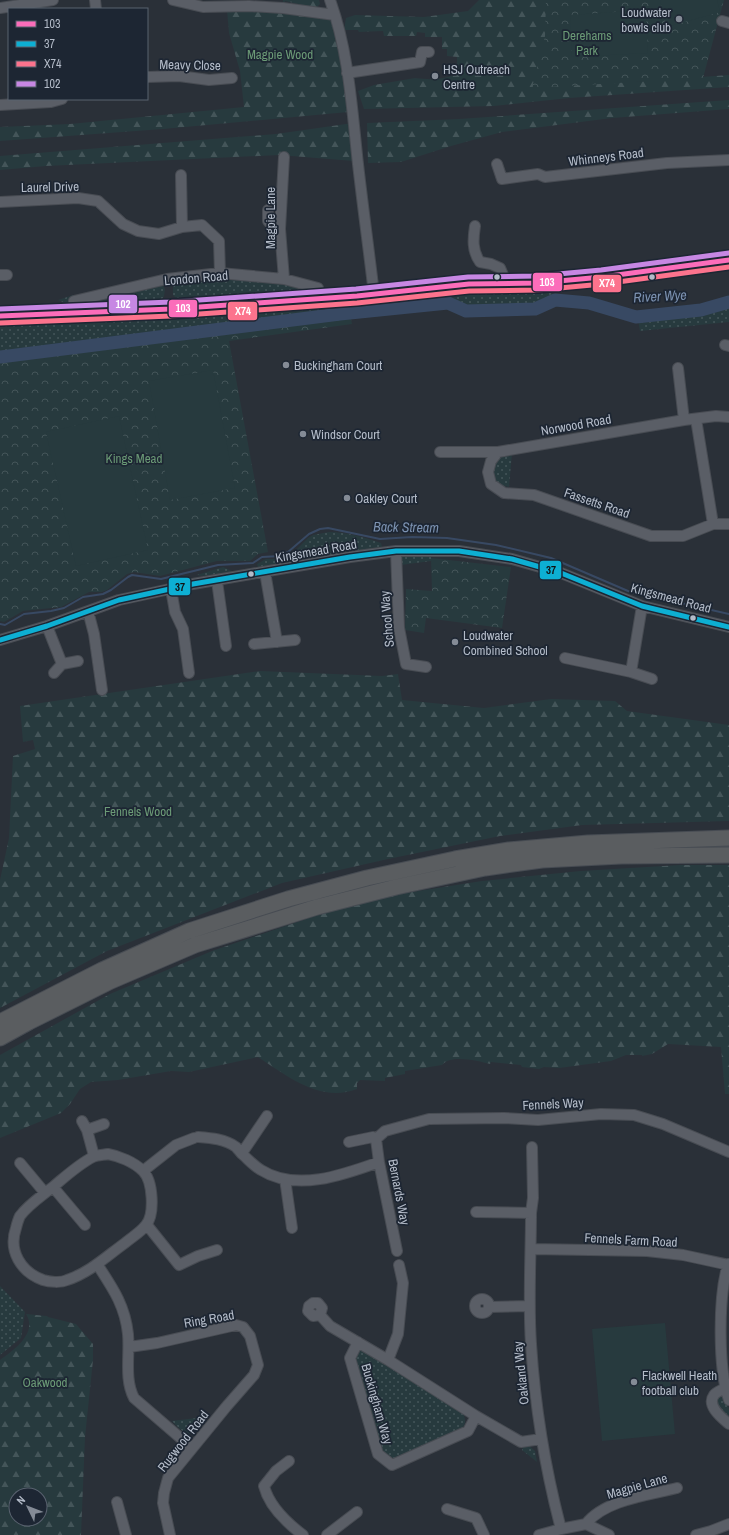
<svg xmlns="http://www.w3.org/2000/svg" width="729" height="1535" font-family="'Archivo Narrow',sans-serif">
<style>
.grass{fill:url(#grass-dots)}
.forest{fill:url(#forest-firs);fill-rule:evenodd}
.park{fill:url(#park-crowns)}
.garden{fill:#273a3e}
.lines{fill:none;stroke-linecap:round;stroke-linejoin:round}
.stream{stroke:#384963;stroke-width:2}
.river{stroke:#384963;stroke-width:13}
.minor-casing{stroke:#484c53;stroke-width:12}
.major-casing{stroke:#484c55;stroke-width:15}
.highway-casing{stroke:#474c53;stroke-width:17}
.minor{stroke:#5a5e66;stroke-width:10}
.major{stroke:#5c6168;stroke-width:13}
.highway{stroke:#5a5d60;stroke-width:15}
.bus-1-casing{stroke:#1d2633;stroke-width:8}
.bus-2-casing{stroke:#1d2633;stroke-width:8}
.bus-3-casing{stroke:#1d2633;stroke-width:8}
.bus-4-casing{stroke:#1d2633;stroke-width:8}
.bus-1{stroke:#fb6dba;stroke-width:5}
.bus-2{stroke:#0dafd3;stroke-width:5}
.bus-3{stroke:#fc738d;stroke-width:5}
.bus-4{stroke:#c787e3;stroke-width:5}
.poi-dot{fill:#848b96;stroke:#1d2633;stroke-width:1.5}
.bus-dot{fill:#b4bcc9;stroke:#1d2633;stroke-width:1.5}
.labels{text-anchor:middle;dominant-baseline:central;stroke-width:3.5;stroke-linejoin:round;paint-order:stroke}
.poi-label{font-size:13px;fill:#b4bcc9;stroke:#1d2633;text-anchor:start}
.park-label{font-size:13px;fill:#6b9a76;stroke:#1d2633}
.street-label{font-size:13px;fill:#b4bcc9;stroke:#1d2633}
.water-label{font-size:14px;font-style:italic;fill:#7c92b1;stroke:#1d2633}
.line-badge{stroke:#1d2633;stroke-width:1.5}
.badge-label{font-size:11px;text-anchor:middle;font-weight:bold;fill:#fff}
.pale-badge-label{font-size:11px;text-anchor:middle;font-weight:bold;fill:#111}
</style>
<defs>
<pattern id="grass-dots" width="8" height="8" patternUnits="userSpaceOnUse"><rect width="8" height="8" fill="#273a3e"/><path d="M2 2h.1M6 6h.1" fill="none" stroke="#445559" stroke-width="1.8" stroke-linecap="round"/></pattern>
<pattern id="forest-firs" width="22" height="20" patternUnits="userSpaceOnUse"><rect width="22" height="20" fill="#273a3e"/><path d="M5 1l3.5 6h-7zM16 11l3.5 6h-7z" fill="#445559"/></pattern>
<pattern id="park-crowns" width="20" height="18" patternUnits="userSpaceOnUse"><rect width="20" height="18" fill="#273a3e"/><path d="M2 6a3 3 0 1 1 6 0M12 15a3 3 0 1 1 6 0" fill="none" stroke="#445559"/></pattern>
</defs>
<rect width="100%" height="100%" fill="#2a3038"/>
<!-- grass -->
<path class="grass" d="M225,277L265,278L314,290L178,300L173,295V283L183,279L196,283Z
M161,282L165,289L164,296L161,301L63,307L62,306L63,302L58,300L73,295L74,302Z
M532,290L550,291L552,294C546,298 540,302 532,304C524,307 463,309 457,306C454,304 452,301 450,299L433,300L435,295L464,292Z
M723,299H729V322L640,331L637,313C653,313 687,316 701,311C709,308 715,301 723,299Z
M309,303L341,304L346,307L0,353V324L49,319Z
M512,453L509,487L500,485L495,480L492,467L498,457Z
M329,532C347,532 363,537 381,543L382,547L258,567L257,564L266,559H283L292,554L308,538L313,535Z
M402,556H431V561L401,565L400,557Z
M223,567L234,572L201,576L197,575Z
M0,1286L25,1312L21,1338L0,1355Z
M359,1349L363,1350L463,1413C466,1420 466,1424 461,1430L395,1460H385L353,1351Z
M722,1395L729,1409V1420L716,1403L718,1396Z
M205,1417L207,1420C192,1438 188,1438 172,1421Z
M527,1444L535,1451L537,1462L522,1450L524,1445Z"/>
<!-- forest -->
<path class="forest" d="M283,0H319L320,4L316,8L285,1L284,10L327,18L334,24L340,48L348,112L163,129L0,141V127L70,124L244,107L240,71L229,33L227,10L282,9Z
M479,0H597L630,82L729,75V87L569,98L494,106L364,109L358,91L374,85L415,78C431,80 441,80 457,74V57L447,56V49H442V37H425V33L417,32L416,36H384L383,31L359,32L358,30H344L346,18L355,15L424,17L468,11Z
M729,100V109L612,118L502,132L451,146L401,162L368,163L367,123L459,119Z
M353,123L354,161L279,155L46,166L0,170V156L276,134Z
M260,671L382,676L398,674L402,700L484,708L551,699L615,701L627,711L729,725V821L582,825L500,836L388,859L282,883L107,951L0,1008V880L9,838L13,756L35,749L33,740L23,742L20,706Z
M680,865H729V1094H725L721,1047L668,1044L652,1054L642,1056V1055H626L611,1061L559,1068L544,1067L539,1069L522,1067L521,1065L491,1062L490,1064C478,1061 451,1054 442,1065L405,1071V1074L385,1078V1081L360,1080L357,1083V1089C320,1103 287,1076 258,1057L189,1072L171,1071L118,1080L91,1082L80,1089L70,1104L61,1113L0,1138V1055L110,994L212,951L318,915L380,897L482,881L581,871Z
M26,1314L47,1316L48,1317L76,1324L93,1344V1360L85,1437L81,1535H0V1360C14,1350 38,1333 26,1314ZM16,1495H40V1519H16Z"/>
<!-- park -->
<path class="park" d="M546,0H724L703,78L532,88L545,36Z
M350,314L352,324L229,341L268,552L258,554L250,561H217L160,576L134,572L127,574L107,590L102,592H89L61,607L23,611L4,622L0,621V362Z
M431,558L511,567L502,628L426,618L424,633L405,630L406,589L432,591Z"/>
<!-- garden -->
<path class="garden" d="M660,0H717L720,12L667,27Z
M646,10L648,53L572,57L570,15Z
M213,370L235,488L170,500L149,381Z
M119,416L148,550L76,566L46,432Z
M665,1323L675,1434L602,1441L592,1329Z"/>
<g class="lines">
<!-- stream -->
<path class="stream" d="M0,624L5,625L24,614L51,611L64,608L83,597L103,594L111,590L128,577L132,575L161,579L218,565L253,563L262,557L280,556L288,552L309,534L320,529L328,528L380,539L412,537L447,538L496,545L551,558L628,591L729,614"/>
<!-- river -->
<path class="river" d="M0,357L340,314L448,303L466,311L535,309L555,300L589,303L636,317L701,310L729,302"/>
<defs>
<path id="minor" d="M95,0L96,9
M173,0L203,7L249,6L283,8L335,15
M330,0C349,52 352,110 358,164C363,208 369,251 374,294
M0,8L53,0
M722,21L729,23
M347,73L420,62L422,52H429
M147,77L179,76L209,80L232,78
M0,105L51,102L62,99
M497,164L502,179L538,174L545,177L667,163L729,160
M181,175L182,227
M0,202L78,198L98,201L123,224L138,231L159,234L182,227L202,225L219,241L220,273
M268,210V221L277,231V239
M475,226C473,239 472,251 480,262L491,264L500,268L507,284
M0,275H7
M284,279L280,229L284,157
M74,301L167,279L220,273L284,279L318,288
M725,345L729,346
M678,368L684,420
M696,419L713,524
M440,452H498L684,420L716,416L729,417
M498,452L491,461L488,472L491,484L504,493L534,495L651,536H683L713,524H729
M396,551L399,628L406,664L426,667
M265,572L277,642
M217,581L226,646
M171,589L175,612L183,629L189,673
M88,611L94,634L102,690
M47,626L62,664L54,673
M0,640L47,626L119,600L193,584L350,557L396,551H459L512,559L561,573L642,606L729,627
M254,644L295,640
M565,658L631,672L642,606
M62,664L78,661
M631,672L652,679
M82,1121L87,1130L94,1156
M87,1130L104,1124
M198,1137C211,1138 225,1139 236,1147C238,1149 240,1152 242,1154C248,1159 254,1166 261,1170C296,1192 343,1175 379,1162
M376,1139L385,1131L429,1119L504,1118L538,1120L601,1114L634,1115L663,1124L729,1152
M376,1139L379,1162L397,1251
M349,1142L373,1137L376,1139
M532,1147L533,1198L531,1213C531,1257 528,1300 531,1344C535,1406 545,1468 561,1529
M242,1153L267,1116
M108,1154C119,1156 134,1162 143,1171C153,1181 155,1214 146,1225C141,1232 132,1237 125,1243C107,1256 89,1273 67,1280C61,1283 49,1282 43,1280C21,1272 8,1251 16,1228C17,1224 18,1220 20,1216C29,1204 42,1196 54,1186C66,1176 79,1164 93,1157C97,1155 103,1155 108,1154Z
M20,1163L45,1193
M143,1171L176,1145L194,1138
M285,1179L292,1228
M53,1187L85,1225
M476,1212L531,1213
M147,1225L179,1265L198,1256L217,1250
M531,1249L647,1251L683,1255L729,1265
M97,1264C112,1287 125,1305 128,1334C130,1355 124,1379 134,1398L192,1448
M728,1264C718,1297 718,1369 729,1400
M475 1306a7 7 0 1 1 14 0a7 7 0 1 1-14 0Z
M489,1307L529,1306
M320,1315L322,1308L318,1303H313L309,1306L308,1311L313,1316L320,1315L330,1326L388,1360L476,1416L521,1442L541,1439
M358,1342L350,1358L378,1454L392,1465L468,1431L476,1416
M129,1347L157,1343L236,1325L243,1327L250,1336L258,1365L254,1375L226,1407L168,1478L164,1493L163,1503L170,1535
M388,1360L398,1334L403,1283L399,1265
M725,1388C722,1390 716,1392 714,1395C706,1406 722,1418 729,1424
M289,1461L276,1471L264,1486C269,1506 287,1523 303,1535
M117,1502L126,1535
M447,1509L476,1518L484,1535
M586,1524C604,1500 649,1495 677,1488
M327,1535L357,1512
M539,1535L561,1529L586,1524L609,1535
M696,1535L711,1531L729,1524"/>
<path id="major" d="M0,316L171,309L357,296L469,284L537,283L602,277L714,261L729,260"/>
<path id="highway" d="M0,1022L102,970L189,931L288,899L367,878L455,859L509,850L588,843L729,838
M0,1038L29,1022L111,981L195,945L317,907L396,887L485,868L542,860L621,856L729,855"/>
</defs>
<!-- minor casing -->
<use href="#minor" class="minor-casing"/>
<!-- major casing -->
<use href="#major" class="major-casing"/>
<!-- highway casing -->
<use href="#highway" class="highway-casing"/>
<!-- minor -->
<use href="#minor" class="minor"/>
<!-- major -->
<use href="#major" class="major"/>
<!-- highway -->
<use href="#highway" class="highway"/>
<defs>
<path id="bus-1" d="M0,316L171,309L357,296L469,284L537,283L602,277L729,260"/>
<path id="bus-2" d="M0,640L47,626L119,600L193,584L350,557L396,551H459L512,559L561,573L642,606L729,627"/>
<path id="bus-3" d="M0,323L171,316L357,303L469,291L538,290L603,284L729,267"/>
<path id="bus-4" d="M0,309L171,302L356,289L468,277L537,276L601,270L729,253"/>
</defs>
<!-- bus-1 casing -->
<use href="#bus-1" class="bus-1-casing"/>
<!-- bus-2 casing -->
<use href="#bus-2" class="bus-2-casing"/>
<!-- bus-3 casing -->
<use href="#bus-3" class="bus-3-casing"/>
<!-- bus-4 casing -->
<use href="#bus-4" class="bus-4-casing"/>
<!-- bus-1 -->
<use href="#bus-1" class="bus-1"/>
<!-- bus-2 -->
<use href="#bus-2" class="bus-2"/>
<!-- bus-3 -->
<use href="#bus-3" class="bus-3"/>
<!-- bus-4 -->
<use href="#bus-4" class="bus-4"/>
</g>
<!-- markers -->
<g class="poi-dot">
<circle cx="679" cy="19" r="4"/>
<circle cx="435" cy="76" r="4"/>
<circle cx="286" cy="365" r="4"/>
<circle cx="303" cy="434" r="4"/>
<circle cx="347" cy="498" r="4"/>
<circle cx="455" cy="642" r="4"/>
<circle cx="634" cy="1382" r="4"/>
</g>
<g class="bus-dot">
<circle cx="497" cy="277" r="3.5"/>
<circle cx="652" cy="277" r="3.5"/>
<circle cx="251" cy="574" r="3.5"/>
<circle cx="693" cy="618" r="3.5"/>
</g>
<g class="labels">
<!-- poi labels -->
<g class="poi-label">
<text x="671" y="12" text-anchor="end">Loudwater<tspan x="671" dy="15">bowls club</tspan></text>
<text x="443" y="69">HSJ Outreach<tspan x="443" dy="15">Centre</tspan></text>
<text x="294" y="365">Buckingham Court</text>
<text x="311" y="434">Windsor Court</text>
<text x="355" y="498">Oakley Court</text>
<text x="463" y="635">Loudwater<tspan x="463" dy="15">Combined School</tspan></text>
<text x="642" y="1375">Flackwell Heath<tspan x="642" dy="15">football club</tspan></text>
</g>
<!-- park labels -->
<g class="park-label">
<text x="587" y="35">Derehams<tspan x="587" dy="15">Park</tspan></text>
<text x="280" y="54">Magpie Wood</text>
<text x="134" y="458">Kings Mead</text>
<text x="138" y="811">Fennels Wood</text>
<text x="45" y="1382">Oakwood</text>
</g>
<!-- street labels -->
<g class="street-label">
<text transform="translate(190 65) rotate(1)">Meavy Close</text>
<text transform="translate(606 157) rotate(-7)">Whinneys Road</text>
<text transform="translate(50 187) rotate(-1)">Laurel Drive</text>
<text transform="translate(270 218) rotate(-90)">Magpie Lane</text>
<text transform="translate(196 278) rotate(-5)">London Road</text>
<text transform="translate(576 425) rotate(-10)">Norwood Road</text>
<text transform="translate(597 503) rotate(19)">Fassetts Road</text>
<text transform="translate(316 551) rotate(-10)">Kingsmead Road</text>
<text transform="translate(671 598) rotate(15)">Kingsmead Road</text>
<text transform="translate(387 619) rotate(-95)">School Way</text>
<text transform="translate(553 1104) rotate(-3)">Fennels Way</text>
<text transform="translate(399 1192) rotate(79)">Bernards Way</text>
<text transform="translate(631 1240) rotate(3)">Fennels Farm Road</text>
<text transform="translate(209 1319) rotate(-10)">Ring Road</text>
<text transform="translate(521 1373) rotate(-96)">Oakland Way</text>
<text transform="translate(377 1404) rotate(74)">Buckingham Way</text>
<text transform="translate(183 1441) rotate(-52)">Rugwood Road</text>
<text transform="translate(637 1486) rotate(-16)">Magpie Lane</text>
</g>
<!-- water labels -->
<g class="water-label">
<text transform="translate(660 296) rotate(-3)">River Wye</text>
<text transform="translate(406 527) rotate(1)">Back Stream</text>
</g>
</g>
<g class="line-badge">
<rect x="532" y="272" width="31" height="20" rx="4" fill="#fb6dba"/>
<rect x="592" y="274" width="30" height="19" rx="4" fill="#fc738d"/>
<rect x="108" y="294" width="30" height="20" rx="4" fill="#c787e3"/>
<rect x="168" y="299" width="30" height="19" rx="4" fill="#fb6dba"/>
<rect x="227" y="301" width="31" height="20" rx="4" fill="#fc738d"/>
<rect x="539" y="560" width="23" height="20" rx="4" fill="#0dafd3"/>
<rect x="168" y="577" width="23" height="19" rx="4" fill="#0dafd3"/>
</g>
<g class="badge-label">
<text x="547" y="286">103</text>
<text x="607" y="287">X74</text>
<text x="123" y="308">102</text>
<text x="183" y="312">103</text>
<text x="243" y="315">X74</text>
</g>
<g class="pale-badge-label">
<text x="551" y="574">37</text>
<text x="180" y="591">37</text>
</g>
<!-- legend -->
<rect x="8" y="8" width="140" height="92" fill="#1d2633" stroke="#59626f"/>
<rect x="16" y="21" width="20" height="6" fill="#fb6dba" stroke="#59626f"/>
<text x="44" y="28" font-size="12" fill="#b4bcc9">103</text>
<rect x="16" y="41" width="20" height="6" fill="#0dafd3" stroke="#59626f"/>
<text x="44" y="48" font-size="12" fill="#b4bcc9">37</text>
<rect x="16" y="61" width="20" height="6" fill="#fc738d" stroke="#59626f"/>
<text x="44" y="68" font-size="12" fill="#b4bcc9">X74</text>
<rect x="16" y="81" width="20" height="6" fill="#c787e3" stroke="#59626f"/>
<text x="44" y="88" font-size="12" fill="#b4bcc9">102</text>
<!-- north arrow -->
<g transform="translate(28 1507) rotate(313)"><circle r="19" fill="#1d2633" stroke="#59626f"/>
<path d="M0-3L7 15L0 10L-7 15Z" fill="#848b96"/>
<text y="-6" font-size="11" font-weight="bold" text-anchor="middle" fill="#b4bcc9">N</text>
</g>
</svg>
